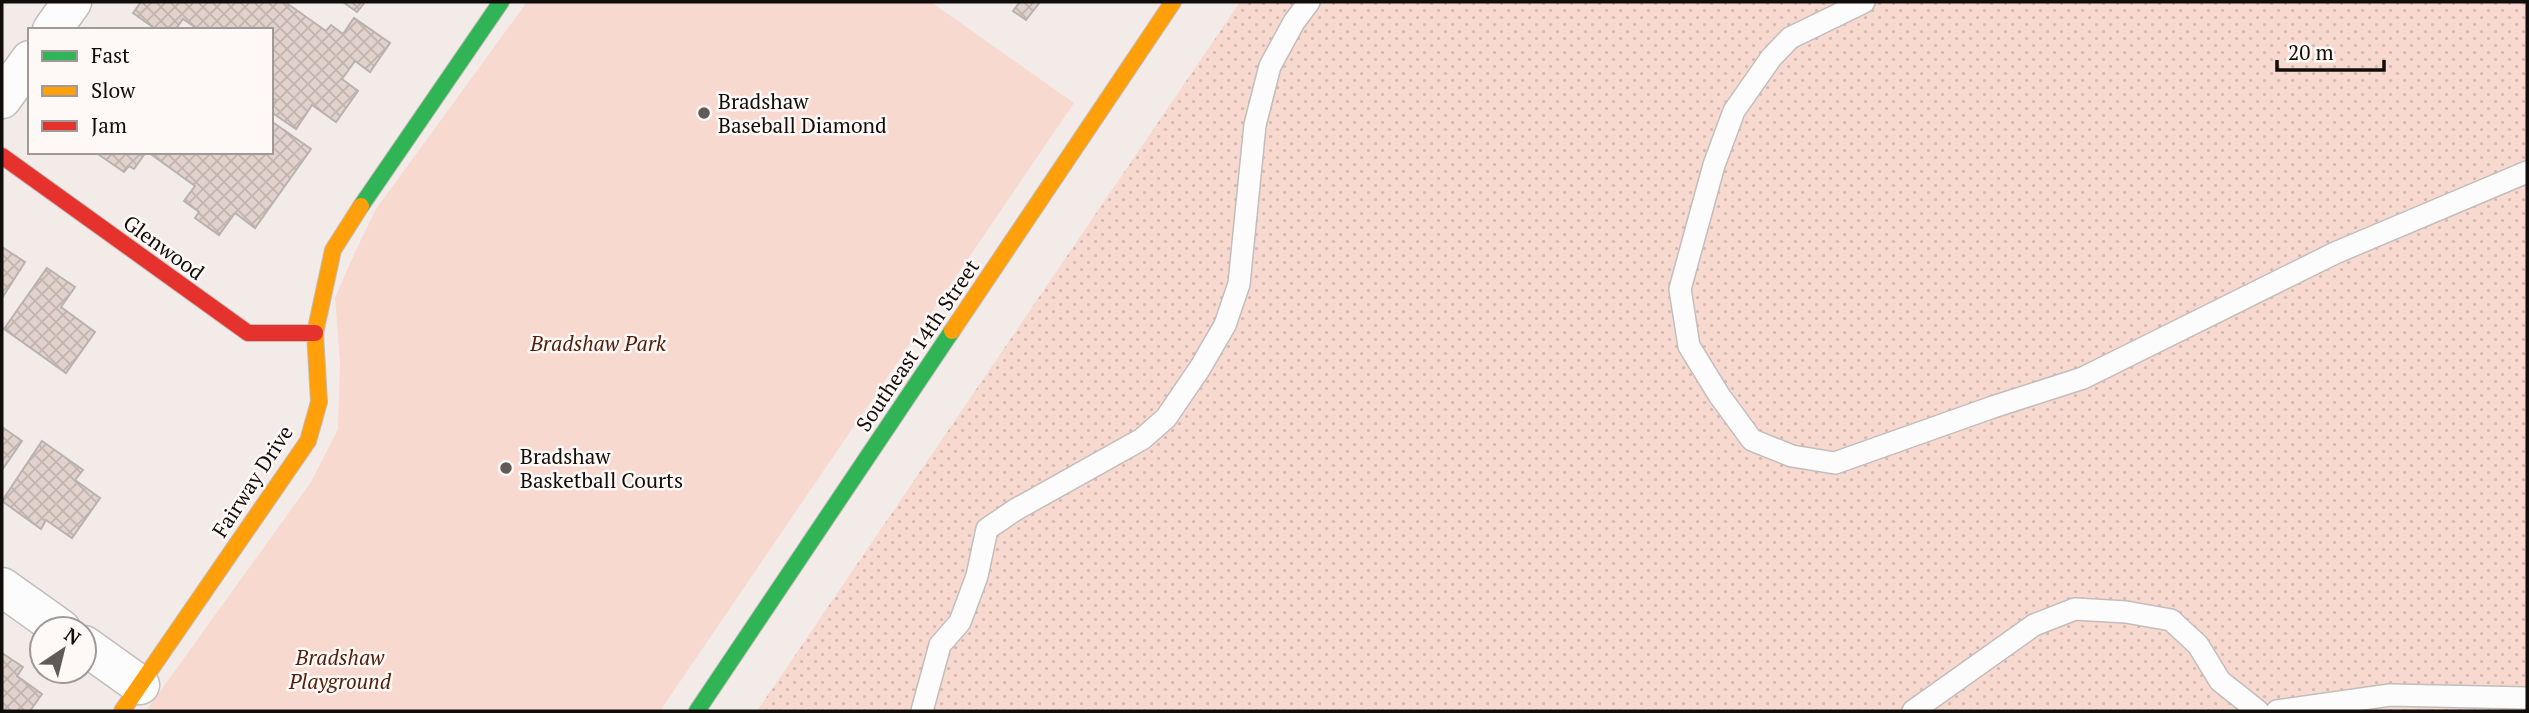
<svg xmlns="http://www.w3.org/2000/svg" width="2529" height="713" font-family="'PT Serif',serif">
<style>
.grass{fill:url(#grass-dots)}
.green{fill:#f7d9cf}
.building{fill:url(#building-cross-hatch);stroke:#b8b2b0;stroke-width:2}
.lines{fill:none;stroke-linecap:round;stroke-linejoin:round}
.lane-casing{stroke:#c3bdbb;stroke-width:24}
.street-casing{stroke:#c3bdbb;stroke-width:41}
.fast-casing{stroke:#c3bdbb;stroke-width:18}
.slow-casing{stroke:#c3bdbb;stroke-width:18}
.jam-casing{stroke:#c3bdbb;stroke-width:18}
.lane{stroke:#fdfcfc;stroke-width:21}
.street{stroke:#fdfcfc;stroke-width:38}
.fast{stroke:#30b455;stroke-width:16}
.slow{stroke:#ff9f0a;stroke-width:16}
.jam{stroke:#e5322d;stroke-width:16}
.poi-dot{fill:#605b58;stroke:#fef8f6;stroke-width:2.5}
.labels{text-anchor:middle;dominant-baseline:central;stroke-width:5;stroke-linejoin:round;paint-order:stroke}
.poi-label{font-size:21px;fill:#110d0b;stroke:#fef8f6;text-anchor:start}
.street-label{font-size:21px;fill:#110d0b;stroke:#fef8f6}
.park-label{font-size:21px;font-style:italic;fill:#52210e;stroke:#fef8f6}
</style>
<defs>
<pattern id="grass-dots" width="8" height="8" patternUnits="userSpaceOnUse" patternTransform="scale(1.75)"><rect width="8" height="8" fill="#f7d9cf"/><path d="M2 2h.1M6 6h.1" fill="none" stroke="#d3b9b0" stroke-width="1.8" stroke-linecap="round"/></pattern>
<pattern id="building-cross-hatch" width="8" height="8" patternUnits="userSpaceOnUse" patternTransform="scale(1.75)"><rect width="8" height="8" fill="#e2d2cc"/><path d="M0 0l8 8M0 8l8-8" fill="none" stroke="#c1b3ae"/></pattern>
</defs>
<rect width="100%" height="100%" fill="#f3ebe8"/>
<!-- grass -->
<path class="grass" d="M1240,2H2527V711H757Z"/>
<!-- green -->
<path class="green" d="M527,2H931L1074,103L660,711H146L311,482L338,429L340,361L335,298L356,250L376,209Z"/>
<!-- building -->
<path class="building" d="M141,2H285L326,31L331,25L343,34L354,18L390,43L370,72L355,61L342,79L358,91L336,122L312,105L296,129L271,112L276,100L271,97V30H199L183,19L175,30H157L133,13Z
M343,2H365L357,12Z
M1017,2H1040L1026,20L1013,11L1019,3Z
M271,121L311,149L255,228L235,213L219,235L195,218L199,212L184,201L195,186L148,152H271Z
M95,152H146L134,169L129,166L124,172Z
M2,247L25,262L2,298Z
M47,268L75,287L61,307L95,332L66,373L4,329Z
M2,427L22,441L2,470Z
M42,441L83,470L75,480L100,498L72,538L46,520L41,529L2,501Z
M2,653L23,667L17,676L42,694L30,711H2Z"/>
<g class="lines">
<defs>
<path id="lane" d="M1864,2L1790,38L1771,58L1734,111L1714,165L1680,289L1689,346L1719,395L1752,440L1792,456L1835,463L1993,407L2083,378L2335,253L2527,172
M922,711L940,645L960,622L977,576L987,529L1015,510L1142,439L1166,418L1200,368L1225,325L1239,284L1255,125L1270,66L1294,22L1309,2
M1913,711L2034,625L2075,609L2126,612L2171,620L2198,645L2220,681L2258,711
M2277,711L2390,695L2527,698"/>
<path id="street" d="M52,30L72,2
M2,99L30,60
M2,587L61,629
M84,645L140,685"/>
<path id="fast" d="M361,206L501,2
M697,711L952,331"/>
<path id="slow" d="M952,331L1173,2
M122,711L308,441L319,402L315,333L333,250L361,206"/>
<path id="jam" d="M2,156L248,333H315"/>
</defs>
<!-- lane casing -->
<use href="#lane" class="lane-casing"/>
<!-- street casing -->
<use href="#street" class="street-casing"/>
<!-- fast casing -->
<use href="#fast" class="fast-casing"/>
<!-- slow casing -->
<use href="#slow" class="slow-casing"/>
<!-- jam casing -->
<use href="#jam" class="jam-casing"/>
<!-- lane -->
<use href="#lane" class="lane"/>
<!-- street -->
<use href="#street" class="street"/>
<!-- fast -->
<use href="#fast" class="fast"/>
<!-- slow -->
<use href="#slow" class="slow"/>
<!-- jam -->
<use href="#jam" class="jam"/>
</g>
<!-- markers -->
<g class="poi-dot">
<circle cx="704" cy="113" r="7"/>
<circle cx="506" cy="468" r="7"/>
</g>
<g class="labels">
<!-- poi labels -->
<g class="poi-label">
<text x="718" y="101">Bradshaw<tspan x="718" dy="24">Baseball Diamond</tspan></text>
<text x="520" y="456">Bradshaw<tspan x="520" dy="24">Basketball Courts</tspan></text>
</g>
<!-- street labels -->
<g class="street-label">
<text transform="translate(164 247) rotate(36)">Glenwood</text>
<text transform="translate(917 345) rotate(-56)">Southeast 14th Street</text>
<text transform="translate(252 481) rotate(-57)">Fairway Drive</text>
</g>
<!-- park labels -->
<g class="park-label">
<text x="598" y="343">Bradshaw Park</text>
<text x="340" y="657">Bradshaw<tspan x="340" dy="24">Playground</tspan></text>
</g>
</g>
<!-- border -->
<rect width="2529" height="713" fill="none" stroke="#110d0b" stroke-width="7"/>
<!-- legend -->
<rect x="28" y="28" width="245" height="126" fill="#fef8f6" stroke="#9f9a98" stroke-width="2"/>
<rect x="42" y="51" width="35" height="10" fill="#30b455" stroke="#9f9a98" stroke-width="2"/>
<text x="91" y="63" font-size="21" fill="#110d0b">Fast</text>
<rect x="42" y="86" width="35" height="10" fill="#ff9f0a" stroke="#9f9a98" stroke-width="2"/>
<text x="91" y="98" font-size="21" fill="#110d0b">Slow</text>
<rect x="42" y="121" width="35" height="10" fill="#e5322d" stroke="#9f9a98" stroke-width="2"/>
<text x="91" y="133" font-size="21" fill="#110d0b">Jam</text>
<!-- north arrow -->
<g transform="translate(63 650) rotate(35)"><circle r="33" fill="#fef8f6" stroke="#9f9a98" stroke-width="2"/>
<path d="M0-5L12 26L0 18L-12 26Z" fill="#605b58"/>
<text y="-10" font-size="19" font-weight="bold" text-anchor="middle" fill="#110d0b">N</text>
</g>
<!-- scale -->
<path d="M2277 60v10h107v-10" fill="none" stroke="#110d0b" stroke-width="3.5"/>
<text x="2288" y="60" font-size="21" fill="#110d0b" stroke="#fef8f6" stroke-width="5" paint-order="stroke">20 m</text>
</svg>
